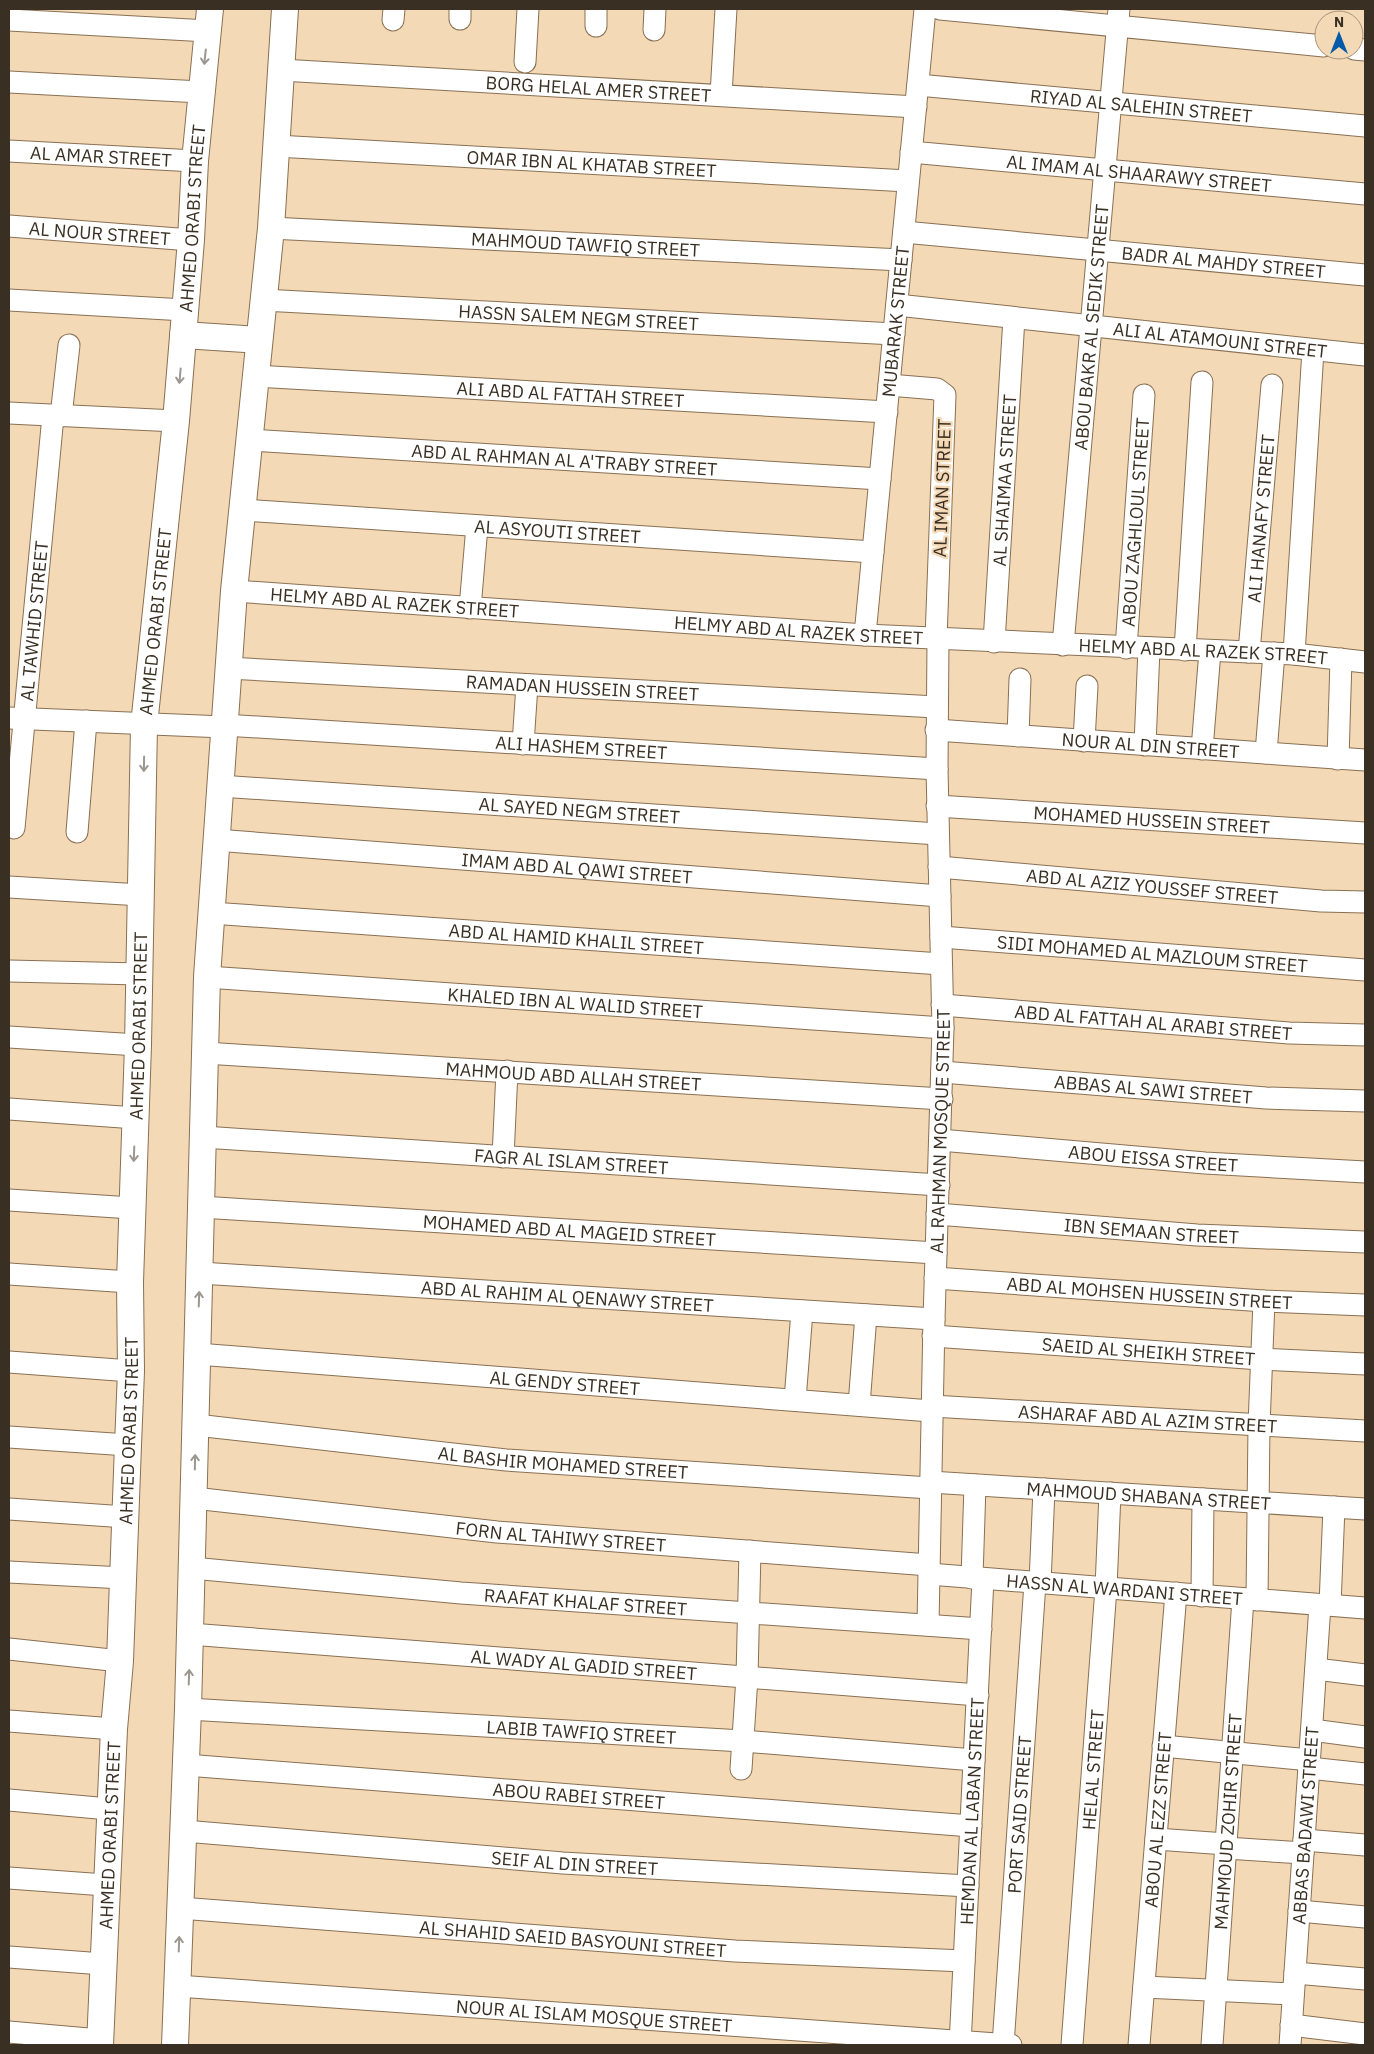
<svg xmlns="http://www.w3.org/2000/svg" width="1374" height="2054" font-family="'IBM Plex Sans',sans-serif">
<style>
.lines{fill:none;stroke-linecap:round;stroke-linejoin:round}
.minor-casing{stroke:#897052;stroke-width:23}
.tertiary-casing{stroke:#897052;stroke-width:28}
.minor{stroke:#fff;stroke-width:21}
.tertiary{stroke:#fff;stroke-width:26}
.oneway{stroke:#9c9790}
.labels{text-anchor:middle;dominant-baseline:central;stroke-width:4.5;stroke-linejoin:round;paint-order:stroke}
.street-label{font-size:18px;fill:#392f22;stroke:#f4d9b7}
</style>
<rect width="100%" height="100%" fill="#f4d9b7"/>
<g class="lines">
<defs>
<g id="minor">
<path d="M940,9L1324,46"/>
<path d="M460,19V9"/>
<path d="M9,20L208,31"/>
<path d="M393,20L394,9"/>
<path d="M596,26V9"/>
<path d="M654,30L655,9"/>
<path d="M1354,49L1365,50"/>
<path d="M525,62L528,9"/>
<path id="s1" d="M281,70L916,107"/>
<path d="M9,82L201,92"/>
<path id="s2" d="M918,85L1365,126"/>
<path d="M721,95L726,9"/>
<path id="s3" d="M276,146L908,181"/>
<path id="s4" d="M9,151L195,161"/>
<path id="s5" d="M911,152L1365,194"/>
<path id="s6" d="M9,226L191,240"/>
<path id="s7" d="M271,228L901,260"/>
<path id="s8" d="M904,232L1365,275"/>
<path d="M9,300L185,310"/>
<path id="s9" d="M263,300L894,334"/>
<path id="s10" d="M897,305L1365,355"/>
<path id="s11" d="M255,376L887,412"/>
<path d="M889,385L937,389L945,395L936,639"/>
<path d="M9,413L176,421"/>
<path d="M61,416L69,345"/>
<path id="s12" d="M249,440L880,479"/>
<path id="s13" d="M242,510L873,552"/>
<path id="s14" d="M234,591L865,635L1294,654L1365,662"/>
<path d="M470,608L477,526"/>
<path id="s15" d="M865,635L925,9"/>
<path id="s16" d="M994,642L1014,318"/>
<path id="s17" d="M1063,645L1119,9"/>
<path id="s18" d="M1126,648L1144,395"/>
<path d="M1185,650L1202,382"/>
<path id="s19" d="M1249,652L1272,385"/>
<path d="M1294,654L1313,350"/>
<path id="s20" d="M228,668L936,707"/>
<path d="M9,718L224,727"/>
<path id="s21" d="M224,725L937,769"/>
<path id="s22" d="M936,730L1365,760"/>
<path d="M1018,736L1020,679"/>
<path d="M1084,741L1087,686"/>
<path d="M523,744L527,685"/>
<path d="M1145,745L1149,648"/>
<path d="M1202,749L1210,651"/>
<path d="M1266,753L1274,653"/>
<path d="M1338,759L1341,659"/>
<path id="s23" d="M220,786L938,834"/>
<path id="s24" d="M937,806L1365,833"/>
<path id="s25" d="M14,828L53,416"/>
<path d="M77,832L86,721"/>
<path id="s26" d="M216,840L940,896"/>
<path id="s27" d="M939,867L1321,901L1365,902"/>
<path d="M9,887L141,895"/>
<path id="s28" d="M211,913L941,964"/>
<path id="s29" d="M941,937L1365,970"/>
<path d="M9,971L140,974"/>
<path id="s30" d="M207,977L943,1028"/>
<path id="s31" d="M942,1005L1289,1033L1365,1035"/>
<path d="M9,1037L138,1045"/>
<path id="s32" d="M205,1053L942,1099"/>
<path id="s33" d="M942,1072L1266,1098L1365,1101"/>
<path d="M9,1109L136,1118"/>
<path id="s34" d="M203,1137L939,1185"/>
<path id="s35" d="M940,1140L1205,1163L1365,1172"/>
<path d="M503,1157L507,1071"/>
<path d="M9,1200L132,1208"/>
<path id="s36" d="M201,1207L936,1253"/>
<path id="s37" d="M937,1214L1197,1235L1365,1242"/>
<path id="s38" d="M200,1273L934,1319"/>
<path d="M9,1274L130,1282"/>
<path id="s39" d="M935,1278L1264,1301L1365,1305"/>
<path id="s40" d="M933,1336L1261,1359L1365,1364"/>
<path id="s41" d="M197,1354L931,1411"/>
<path d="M9,1362L131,1371"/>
<path d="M795,1400L802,1311"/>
<path d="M859,1405L866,1315"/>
<path id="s42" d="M932,1406L1365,1431"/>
<path id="s43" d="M196,1425L506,1460L930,1488"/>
<path d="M9,1437L128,1445"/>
<path id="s44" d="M930,1482L1365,1509"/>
<path id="s45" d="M194,1498L497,1532L929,1565"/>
<path d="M9,1509L126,1517"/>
<path id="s46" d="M192,1568L461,1593L981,1629"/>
<path d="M9,1572L123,1578"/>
<path id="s47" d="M929,1574L1365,1608"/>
<path d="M972,1578L975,1485"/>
<path d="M1040,1583L1044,1489"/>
<path d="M1202,1596L1203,1499"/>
<path d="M1257,1600L1259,1425L1264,1301"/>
<path d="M1330,1605L1334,1507"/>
<path id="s48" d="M928,1625L934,1319L943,1028L937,769L938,639"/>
<path id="s49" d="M190,1634L978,1695"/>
<path d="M9,1649L120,1661"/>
<path d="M1316,1669L1365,1675"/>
<path id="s50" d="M188,1709L743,1741L974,1760"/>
<path d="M9,1721L114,1729"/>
<path d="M1312,1730L1365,1737"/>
<path d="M1163,1746L1310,1760"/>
<path id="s51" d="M186,1765L971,1826"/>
<path d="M1309,1768L1365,1774"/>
<path d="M741,1769L747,1677L750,1551"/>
<path d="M9,1800L109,1809"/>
<path id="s52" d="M184,1831L563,1863L968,1886"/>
<path d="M1156,1839L1226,1844"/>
<path d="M1304,1840L1365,1845"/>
<path d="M1226,1848L1303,1853"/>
<path d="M9,1878L105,1885"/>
<path id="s53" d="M180,1908L735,1951L964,1961"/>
<path d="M1299,1911L1365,1917"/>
<path d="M9,1957L103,1964"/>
<path d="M1295,1973L1365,1979"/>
<path id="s54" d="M177,1986L1011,2045"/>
<path d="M1144,1987L1293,1994"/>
<path d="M1291,2025L1365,2034"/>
<path d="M9,2032L100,2040"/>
<path id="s55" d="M960,2045L983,1579"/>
<path id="s56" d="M1003,2045L1035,1583"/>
<path id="s57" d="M1072,2045L1106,1588L1110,1493"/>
<path id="s58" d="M1139,2045L1176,1593"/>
<path id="s59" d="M1212,2045L1243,1599"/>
<path id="s60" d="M1290,2045L1320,1605"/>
</g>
<g id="tertiary">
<path d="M183,335L259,340"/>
<path id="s61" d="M100,2045L114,1729L120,1661L128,1445L131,1371L130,1282L138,1045L144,725L176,421L191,240L195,161L210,9"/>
<path d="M175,2045L188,1709L207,977L234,591L271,228L285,9"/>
</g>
</defs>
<!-- minor casing -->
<use href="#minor" class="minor-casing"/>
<!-- tertiary casing -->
<use href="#tertiary" class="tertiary-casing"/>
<!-- minor -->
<use href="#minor" class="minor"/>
<!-- tertiary -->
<use href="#tertiary" class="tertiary"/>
</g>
<!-- one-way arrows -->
<defs><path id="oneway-shaft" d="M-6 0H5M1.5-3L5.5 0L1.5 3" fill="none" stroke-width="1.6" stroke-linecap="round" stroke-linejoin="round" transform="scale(1.25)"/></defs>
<g class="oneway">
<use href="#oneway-shaft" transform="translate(205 57) rotate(96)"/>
<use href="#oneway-shaft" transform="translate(180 376) rotate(95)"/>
<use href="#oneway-shaft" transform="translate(144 764) rotate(91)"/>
<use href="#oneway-shaft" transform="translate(134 1154) rotate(92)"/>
<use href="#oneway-shaft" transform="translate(199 1299) rotate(-88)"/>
<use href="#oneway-shaft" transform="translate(195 1462) rotate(-89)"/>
<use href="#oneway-shaft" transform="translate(189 1677) rotate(-88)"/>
<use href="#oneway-shaft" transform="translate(179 1944) rotate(-88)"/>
</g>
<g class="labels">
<!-- street labels -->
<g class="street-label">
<text stroke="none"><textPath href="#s1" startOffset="318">BORG HELAL AMER STREET</textPath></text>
<text stroke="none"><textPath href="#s2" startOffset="224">RIYAD AL SALEHIN STREET</textPath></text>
<text stroke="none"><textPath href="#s4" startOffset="92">AL AMAR STREET</textPath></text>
<text stroke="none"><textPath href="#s3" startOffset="316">OMAR IBN AL KHATAB STREET</textPath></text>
<text stroke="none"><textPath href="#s5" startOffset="229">AL IMAM AL SHAARAWY STREET</textPath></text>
<text stroke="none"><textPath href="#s61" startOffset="1830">AHMED ORABI STREET</textPath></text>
<text stroke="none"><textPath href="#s6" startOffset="91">AL NOUR STREET</textPath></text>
<text stroke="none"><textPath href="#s7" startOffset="315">MAHMOUD TAWFIQ STREET</textPath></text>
<text stroke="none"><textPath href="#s8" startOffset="321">BADR AL MAHDY STREET</textPath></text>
<text stroke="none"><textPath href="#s9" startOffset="316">HASSN SALEM NEGM STREET</textPath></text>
<text stroke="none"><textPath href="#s15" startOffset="315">MUBARAK STREET</textPath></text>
<text stroke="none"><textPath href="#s17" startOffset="319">ABOU BAKR AL SEDIK STREET</textPath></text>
<text stroke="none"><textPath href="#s10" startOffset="325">ALI AL ATAMOUNI STREET</textPath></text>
<text stroke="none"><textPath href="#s11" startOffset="316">ALI ABD AL FATTAH STREET</textPath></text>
<text stroke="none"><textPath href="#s12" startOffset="316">ABD AL RAHMAN AL A'TRABY STREET</textPath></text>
<text stroke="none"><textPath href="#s16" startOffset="162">AL SHAIMAA STREET</textPath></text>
<text transform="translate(942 488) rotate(-88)">AL IMAN STREET</text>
<text stroke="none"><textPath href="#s19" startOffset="134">ALI HANAFY STREET</textPath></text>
<text stroke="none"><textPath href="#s18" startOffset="126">ABOU ZAGHLOUL STREET</textPath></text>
<text stroke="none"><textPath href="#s13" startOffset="316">AL ASYOUTI STREET</textPath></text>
<text stroke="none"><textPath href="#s14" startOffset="161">HELMY ABD AL RAZEK STREET</textPath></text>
<text stroke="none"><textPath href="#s25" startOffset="208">AL TAWHID STREET</textPath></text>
<text stroke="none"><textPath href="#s61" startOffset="1425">AHMED ORABI STREET</textPath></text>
<text stroke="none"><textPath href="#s14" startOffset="566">HELMY ABD AL RAZEK STREET</textPath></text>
<text stroke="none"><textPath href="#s14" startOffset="971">HELMY ABD AL RAZEK STREET</textPath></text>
<text stroke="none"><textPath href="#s20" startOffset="355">RAMADAN HUSSEIN STREET</textPath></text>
<text stroke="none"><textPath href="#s22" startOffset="215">NOUR AL DIN STREET</textPath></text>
<text stroke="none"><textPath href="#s21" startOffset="358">ALI HASHEM STREET</textPath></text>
<text stroke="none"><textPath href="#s23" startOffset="360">AL SAYED NEGM STREET</textPath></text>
<text stroke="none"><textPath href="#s24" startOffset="215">MOHAMED HUSSEIN STREET</textPath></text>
<text stroke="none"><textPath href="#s26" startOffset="362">IMAM ABD AL QAWI STREET</textPath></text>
<text stroke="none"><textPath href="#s27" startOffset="214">ABD AL AZIZ YOUSSEF STREET</textPath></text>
<text stroke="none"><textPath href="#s28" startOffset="366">ABD AL HAMID KHALIL STREET</textPath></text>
<text stroke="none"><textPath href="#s29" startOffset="212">SIDI MOHAMED AL MAZLOUM STREET</textPath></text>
<text stroke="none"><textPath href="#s30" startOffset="369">KHALED IBN AL WALID STREET</textPath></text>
<text stroke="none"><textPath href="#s31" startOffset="212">ABD AL FATTAH AL ARABI STREET</textPath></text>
<text stroke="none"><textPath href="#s61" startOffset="1020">AHMED ORABI STREET</textPath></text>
<text stroke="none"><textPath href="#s32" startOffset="369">MAHMOUD ABD ALLAH STREET</textPath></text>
<text stroke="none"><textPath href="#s33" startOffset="212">ABBAS AL SAWI STREET</textPath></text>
<text stroke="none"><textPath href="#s48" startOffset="494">AL RAHMAN MOSQUE STREET</textPath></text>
<text stroke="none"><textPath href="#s35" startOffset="214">ABOU EISSA STREET</textPath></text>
<text stroke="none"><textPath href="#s34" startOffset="369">FAGR AL ISLAM STREET</textPath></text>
<text stroke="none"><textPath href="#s36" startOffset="369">MOHAMED ABD AL MAGEID STREET</textPath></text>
<text stroke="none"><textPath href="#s37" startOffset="215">IBN SEMAAN STREET</textPath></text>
<text stroke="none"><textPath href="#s39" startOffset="215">ABD AL MOHSEN HUSSEIN STREET</textPath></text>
<text stroke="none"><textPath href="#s38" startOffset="368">ABD AL RAHIM AL QENAWY STREET</textPath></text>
<text stroke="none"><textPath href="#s40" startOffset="216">SAEID AL SHEIKH STREET</textPath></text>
<text stroke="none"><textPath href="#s41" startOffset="369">AL GENDY STREET</textPath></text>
<text stroke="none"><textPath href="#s42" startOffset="216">ASHARAF ABD AL AZIM STREET</textPath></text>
<text stroke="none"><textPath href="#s61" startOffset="615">AHMED ORABI STREET</textPath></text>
<text stroke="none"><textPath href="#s43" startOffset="369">AL BASHIR MOHAMED STREET</textPath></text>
<text stroke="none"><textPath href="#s44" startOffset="219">MAHMOUD SHABANA STREET</textPath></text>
<text stroke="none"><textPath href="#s45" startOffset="369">FORN AL TAHIWY STREET</textPath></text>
<text stroke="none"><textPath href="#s47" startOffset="196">HASSN AL WARDANI STREET</textPath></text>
<text stroke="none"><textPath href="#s46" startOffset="395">RAAFAT KHALAF STREET</textPath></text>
<text stroke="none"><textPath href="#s49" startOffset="395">AL WADY AL GADID STREET</textPath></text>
<text stroke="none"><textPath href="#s50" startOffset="394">LABIB TAWFIQ STREET</textPath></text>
<text stroke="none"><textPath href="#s57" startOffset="276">HELAL STREET</textPath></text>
<text stroke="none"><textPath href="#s51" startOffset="394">ABOU RABEI STREET</textPath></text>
<text stroke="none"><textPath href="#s55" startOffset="234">HEMDAN AL LABAN STREET</textPath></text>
<text stroke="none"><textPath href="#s56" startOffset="231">PORT SAID STREET</textPath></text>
<text stroke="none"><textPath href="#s58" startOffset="226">ABOU AL EZZ STREET</textPath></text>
<text stroke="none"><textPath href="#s59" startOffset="224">MAHMOUD ZOHIR STREET</textPath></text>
<text stroke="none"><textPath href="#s60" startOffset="220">ABBAS BADAWI STREET</textPath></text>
<text stroke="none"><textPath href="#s61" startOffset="210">AHMED ORABI STREET</textPath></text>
<text stroke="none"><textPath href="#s52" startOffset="392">SEIF AL DIN STREET</textPath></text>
<text stroke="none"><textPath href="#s53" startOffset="394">AL SHAHID SAEID BASYOUNI STREET</textPath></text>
<text stroke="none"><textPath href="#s54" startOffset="418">NOUR AL ISLAM MOSQUE STREET</textPath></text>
</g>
</g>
<!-- border -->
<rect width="1374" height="2054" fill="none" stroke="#392f22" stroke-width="20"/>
<!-- north arrow -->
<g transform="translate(1339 35)"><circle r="24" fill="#f4d9b7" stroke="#a9957b"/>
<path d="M0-4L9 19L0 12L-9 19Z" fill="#005ba8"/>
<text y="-8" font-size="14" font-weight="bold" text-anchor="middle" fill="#392f22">N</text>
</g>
</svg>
